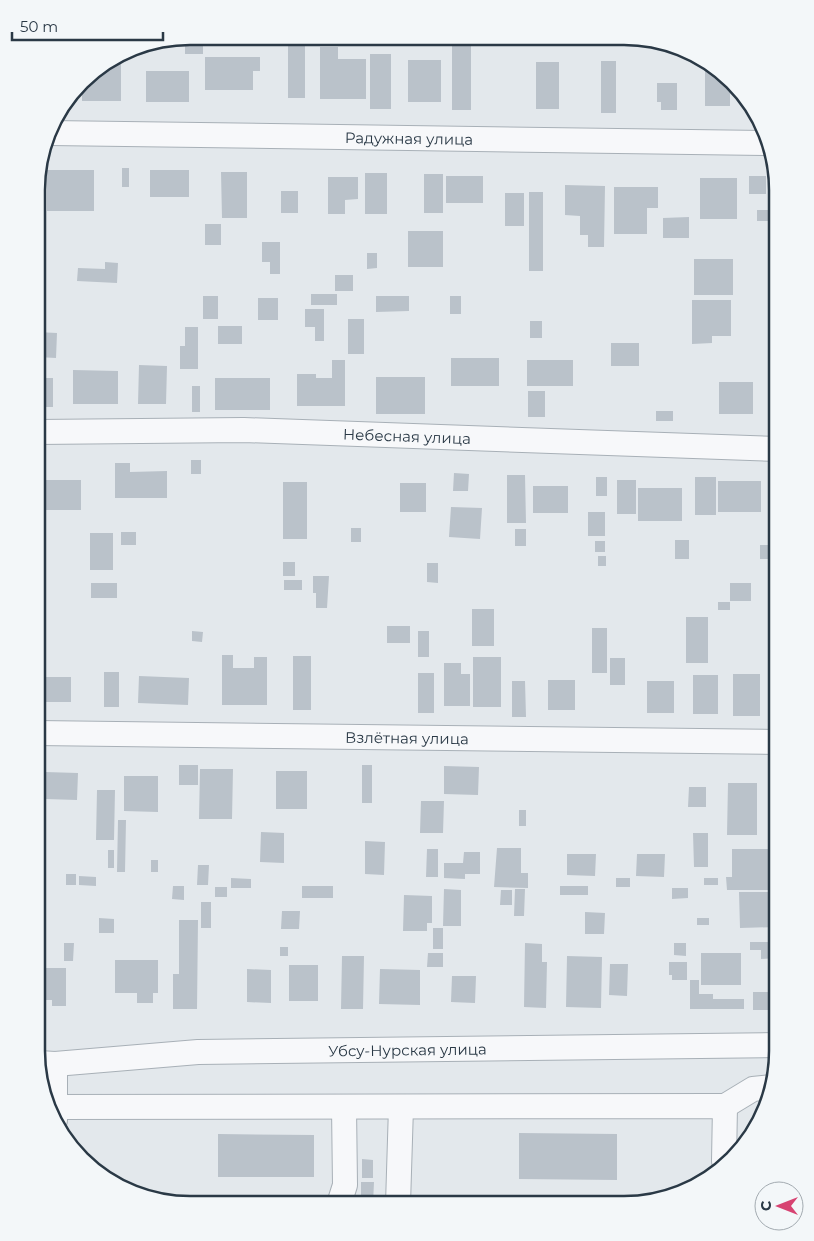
<svg xmlns="http://www.w3.org/2000/svg" width="814" height="1241" font-family="Montserrat,sans-serif">
<style>
.building{fill:#bac2ca}
.lines{fill:none;stroke-linecap:round;stroke-linejoin:round}
.minor-casing{stroke:#a8b0b7;stroke-width:26}
.minor{stroke:#f7f8fa;stroke-width:24}
.labels{text-anchor:middle;dominant-baseline:central;stroke-width:4;stroke-linejoin:round;paint-order:stroke}
.street-label{font-size:15px;fill:#2a3946;stroke:#f3f7f9}
.rim{fill:none;stroke:#2a3946;stroke-width:2.5}
</style>
<rect width="100%" height="100%" fill="#e3e8ec"/>
<!-- building -->
<path class="building" d="M203,36V54H185V37Z
M260,36L286,37V42H260Z
M373,37H388V45H373Z
M452,37H471V110H452Z
M599,37L615,38V41H599Z
M288,42H305V98H288Z
M320,47H338V59H366V99H320Z
M370,54H391V109H370Z
M121,56V101H82V82L89,74Z
M205,57H260V71H253V90H205Z
M408,60H441V102H408Z
M601,61H616V113H601Z
M536,62H559V109H536Z
M705,67L718,68L730,85V106H705Z
M146,71H189V102H146Z
M657,83H677V110H661V102H657Z
M122,168H129V187H122Z
M47,170H94V211H47Z
M150,170H189V197H150Z
M221,172H247V218H222Z
M365,173H387V214H365Z
M424,174H443V213H424Z
M446,176H483V203H446Z
M749,176H766V194H749Z
M328,177H358V199L345,200V214H328Z
M700,178H737V219H700Z
M565,185L605,186L604,247H588V235H580V216L565,215Z
M614,187H658V208H647V234H614Z
M281,191H298V213H281Z
M529,192H543V271H529Z
M505,193H524V226H505Z
M757,210H768V221H757Z
M689,217V238H663V218Z
M205,224H221V245H205Z
M408,231H443V267H408Z
M262,242H280V274H270V262H262Z
M367,253H377V268L367,269Z
M694,259H733V295H694Z
M105,262L118,263L117,283L77,281L78,268L105,269Z
M335,275H353V291H335Z
M311,294H337V305H311Z
M203,296H218V319H203Z
M376,296H409V311L376,312Z
M450,296H461V314H450Z
M258,298H278V320H258Z
M692,300H731V336H712V343L692,344Z
M305,309H324V341H315V327H305Z
M348,319H364V354H348Z
M530,321H542V338H530Z
M218,326H242V344H218Z
M185,327H198V369H180V346H185Z
M37,332L57,333L56,358L37,357Z
M611,343H639V366H611Z
M451,358H499V386H451Z
M332,360H345V406H297V374H316V378H332Z
M527,360H573V386H527Z
M139,365L167,366L166,404H138Z
M73,370L118,371V404H73Z
M376,377H425V414H376Z
M37,378H53V407H37Z
M215,378H270V410H215Z
M719,382H753V414H719Z
M192,386H200V412H192Z
M528,391H545V417H528Z
M656,411H673V421H656Z
M191,460H201V474H191Z
M115,463H130V472L167,471V498H115Z
M454,473L469,474L468,491H453Z
M507,475H525L526,523H507Z
M596,477H607V496H596Z
M695,477H716V515H695Z
M46,480H81V510H46Z
M617,480H636V514H617Z
M718,481H761V512H718Z
M283,482H307V539H283Z
M400,483H426V512H400Z
M533,486H568V513H533Z
M638,488H682V521H638Z
M451,507L482,508L480,539L449,537Z
M588,512H605V536H588Z
M351,528H361V542H351Z
M515,529H526V546H515Z
M121,532H136V545H121Z
M90,533H113V570H90Z
M675,540H689V559H675Z
M595,541H605V552H595Z
M760,545H768V559H760Z
M598,556H606V566H598Z
M283,562H295V576H283Z
M427,563H438V583L427,582Z
M313,576H329L327,608H316V593H313Z
M284,580H302V590H284Z
M91,583H117V598H91Z
M730,583H751V601H730Z
M718,602H730V610H718Z
M37,609H39V635H37Z
M472,609H494V646H472Z
M686,617H708V663H686Z
M387,626H410V643H387Z
M592,628H607V673H592Z
M192,631L203,632L202,642L192,641Z
M418,631H429V657H418Z
M222,655H233V668H254V657H267V705H222Z
M293,656H311V710H293Z
M473,657H501V707H473Z
M610,658H625V685H610Z
M444,663H461V674H470V706H444Z
M104,672H119V707H104Z
M418,673H434V713H418Z
M733,674H760V716H733Z
M693,675H718V714H693Z
M139,676L189,678L188,705L138,703Z
M40,677H71V702H41Z
M548,680H575V710H548Z
M512,681H525L526,717H512Z
M647,681H674V713H647Z
M179,765H198V785H179Z
M362,765H372V803H362Z
M444,766L479,767L478,795L444,794Z
M200,769H233L232,819H199Z
M276,771H307V809H276Z
M45,772L78,773L77,800L45,799Z
M124,776H158V812L124,811Z
M728,783H757V835H727Z
M689,787H706V807H688Z
M97,790H115L114,840H96Z
M421,801H444L443,833H420Z
M519,810H526V826H519Z
M118,820H126L125,872H117Z
M261,832L284,833V863L260,862Z
M693,833H708V867H694Z
M365,841L385,842L384,875L365,874Z
M497,848H521V873H528V888L494,887Z
M427,849H438V877H426Z
M732,849H776V890H727L726,877H732Z
M108,850H114V868H108Z
M464,852H480V874H465V879L444,878V863H463Z
M567,854H596L595,876L567,875Z
M637,854H665L664,877L636,876Z
M151,860H158V872H151Z
M198,865H209L208,885H197Z
M66,874H76V885H66Z
M79,876L96,877V886L79,885Z
M231,878L251,879V888H231Z
M616,878H630V887H616Z
M704,878H718V885H704Z
M173,886H184V900L172,899Z
M302,886H333V898H302Z
M560,886H588V895H560Z
M215,887H227V897H215Z
M672,888H688V898L672,899Z
M444,889L461,890V926H443Z
M515,889H525L524,916H514Z
M501,890H512V905H500Z
M739,892H776V927L740,928Z
M404,895L432,896V923H427V931H403Z
M201,902H211V928H201Z
M282,911H300L299,929H281Z
M585,912L605,913L604,934H585Z
M99,918L114,919V933H99Z
M697,918H709V925H697Z
M179,920H198L197,1009H173V974H179Z
M433,928H443V949H433Z
M750,942H777V958L761,959V950H750Z
M64,943H74L73,961H64Z
M525,943L542,944V962H547L546,1008L524,1007Z
M674,943H686V956L674,955Z
M280,947H288V956H280Z
M428,953H443V967H427Z
M701,953H741V985H701Z
M342,956H364L363,1009H341Z
M567,956L602,957L601,1008L566,1007Z
M115,960H158V993H153V1003H137V993H115Z
M669,962H687V980H672V975H669Z
M610,964H628L627,996L609,995Z
M289,965H318V1001H289Z
M36,968H66V1006H52V1000H36Z
M247,969L271,970V1003L247,1002Z
M380,969L420,970V1005L379,1004Z
M452,976H476L475,1003L451,1002Z
M690,980H699V994H713V999H744V1009H690Z
M753,992H775V1010H753Z
M519,1133L617,1134V1180L519,1179Z
M218,1134L314,1135V1177H218Z
M362,1159L373,1160V1178H362Z
M361,1182H374L373,1204H361Z"/>
<g class="lines">
<defs>
<g id="minor">
<path id="s1" d="M50,133L768,143"/>
<path id="s2" d="M37,432L244,430L778,449"/>
<path id="s3" d="M37,733L778,742"/>
<path id="s4" d="M39,1063L55,1064L198,1052L777,1045"/>
<path d="M55,1064V1120"/>
<path d="M725,1106L753,1089L771,1087"/>
<path d="M47,1107L725,1106L724,1161"/>
<path d="M339,1204L345,1185L344,1107"/>
<path d="M398,1204L401,1107"/>
</g>
</defs>
<!-- minor casing -->
<use href="#minor" class="minor-casing"/>
<!-- minor -->
<use href="#minor" class="minor"/>
</g>
<g class="labels">
<!-- street labels -->
<g class="street-label">
<text stroke="none"><textPath href="#s1" startOffset="359">Радужная улица</textPath></text>
<text stroke="none"><textPath href="#s2" startOffset="370">Небесная улица</textPath></text>
<text stroke="none"><textPath href="#s3" startOffset="370">Взлётная улица</textPath></text>
<text stroke="none"><textPath href="#s4" startOffset="369">Убсу-Нурская улица</textPath></text>
</g>
</g>
<!-- crop -->
<path d="M0 0H814V1241H0ZM190 45H624A145 145 0 0 1 769 190V1051A145 145 0 0 1 624 1196H190A145 145 0 0 1 45 1051V190A145 145 0 0 1 190 45Z" fill="#f3f7f9" fill-rule="evenodd"/>
<path class="rim" d="M190 45H624A145 145 0 0 1 769 190V1051A145 145 0 0 1 624 1196H190A145 145 0 0 1 45 1051V190A145 145 0 0 1 190 45Z"/>
<!-- north arrow -->
<g transform="translate(779 1206) rotate(270)"><circle r="24" fill="#f3f7f9" stroke="#a3abb1"/>
<path d="M0-4L9 19L0 12L-9 19Z" fill="#d74372"/>
<text y="-8" font-size="14" font-weight="bold" text-anchor="middle" fill="#2a3946">С</text>
</g>
<!-- scale -->
<path d="M12 32v8h151v-8" fill="none" stroke="#2a3946" stroke-width="2.5"/>
<text x="20" y="32" font-size="15" fill="#2a3946" stroke="#f3f7f9" stroke-width="4" paint-order="stroke">50 m</text>
</svg>
